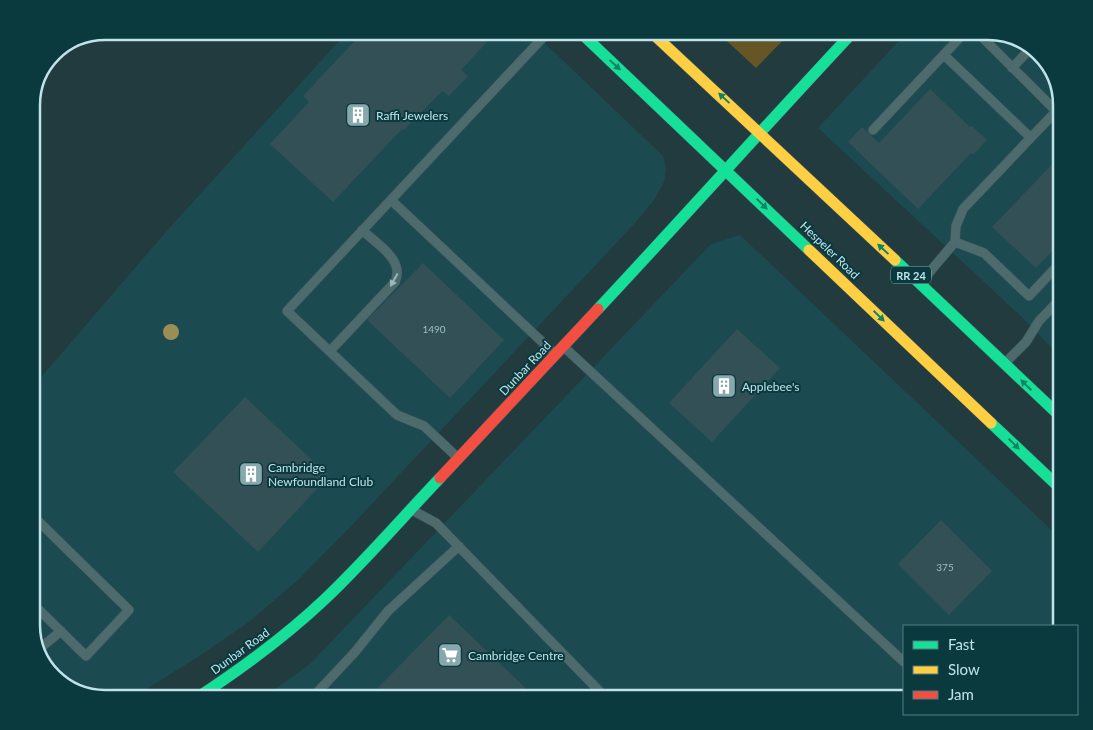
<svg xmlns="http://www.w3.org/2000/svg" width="1093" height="730" font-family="Lato,sans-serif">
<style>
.built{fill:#1b4b51}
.green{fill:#665625}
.building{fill:#335056}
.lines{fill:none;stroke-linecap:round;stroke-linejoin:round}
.lane-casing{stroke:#43585b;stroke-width:10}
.fast-casing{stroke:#43585b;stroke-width:12}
.slow-casing{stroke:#43585b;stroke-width:12}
.jam-casing{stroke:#43585b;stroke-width:12}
.lane{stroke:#4d6a6d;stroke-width:9}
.fast{stroke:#16e098;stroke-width:11}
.slow{stroke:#ffcf43;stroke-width:11}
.jam{stroke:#f24e42;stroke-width:11}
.tree{fill:#9a8e56}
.oneway{fill:#0f8466}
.oneway2{fill:#96b9be}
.labels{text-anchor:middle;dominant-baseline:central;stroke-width:4;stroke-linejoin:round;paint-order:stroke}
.number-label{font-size:10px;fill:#9bbfc5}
.shield{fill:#0a393e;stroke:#88b1b6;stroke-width:1}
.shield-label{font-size:11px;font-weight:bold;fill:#bee4ea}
.poi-label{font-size:12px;fill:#bee4ea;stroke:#0a393e;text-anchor:start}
.street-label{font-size:12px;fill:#bee4ea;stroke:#0a393e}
.rim{fill:none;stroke:#bee4ea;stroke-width:2.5}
</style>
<rect width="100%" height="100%" fill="#223b3e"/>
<!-- built -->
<path class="built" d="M348,31H532L663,156L666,168L664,182L654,200L635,223L354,523L298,580L250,621L198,657L143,691L127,699H105L64,686L41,662L31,630V389L165,233Z
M908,31H988L1029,44L1052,68L1062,105V359L1024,319L818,128Z
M740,235L1062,540L1061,626H904V699H262L311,663L711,244Z"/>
<!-- green -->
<path class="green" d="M716,31H792L756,68Z"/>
<!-- building -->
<path class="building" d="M364,31H497L461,70L468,76L449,96L442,91L404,130L402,129L333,202L270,144L309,102L303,96Z
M930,89L970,127L972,126L987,140L973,155L971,153L918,209L848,142L862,127L879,143Z
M1062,154V241L1036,268L992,227Z
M423,263L504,340L450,398L367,320Z
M737,329L780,368L712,442L669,403Z
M245,397L329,476L258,552L173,472Z
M941,520L992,571L949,615L898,564Z
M449,615L537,699H367Z"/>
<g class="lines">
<defs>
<path id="lane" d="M976,31L1056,111
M944,55L1030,137
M1012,68L1032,47
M873,130L966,31
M391,200L554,353
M955,242L984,253L1029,296L1062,261
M922,281L955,242L956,226L963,209L1062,105
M564,347L904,662
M330,351L395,282C405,260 377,244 362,230
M1007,361L1026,342L1039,321L1062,297
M457,457L424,426L397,415L287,311L549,31
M412,510L436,523L607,699
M31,514L129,610L86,656L31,602
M38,650L61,631
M311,699L355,652L388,611L459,546"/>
<path id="fast" d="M579,31L809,250
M895,260L1062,418
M598,309C684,217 768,123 854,31
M991,423L1062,490
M195,699C241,669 285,637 325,599C365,561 402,518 440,478"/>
<path id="slow" d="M650,31L895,260
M809,250L991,423"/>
<path id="jam" d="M440,478L598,309"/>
</defs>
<!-- lane casing -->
<use href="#lane" class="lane-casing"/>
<!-- fast casing -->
<use href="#fast" class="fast-casing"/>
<!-- slow casing -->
<use href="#slow" class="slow-casing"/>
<!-- jam casing -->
<use href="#jam" class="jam-casing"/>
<!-- lane -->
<use href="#lane" class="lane"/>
<!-- fast -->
<use href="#fast" class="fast"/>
<!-- slow -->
<use href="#slow" class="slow"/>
<!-- jam -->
<use href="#jam" class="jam"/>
</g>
<!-- trees -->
<circle class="tree" cx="171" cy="332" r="8"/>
<!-- one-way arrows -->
<defs><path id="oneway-solid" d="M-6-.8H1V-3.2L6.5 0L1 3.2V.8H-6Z" transform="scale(1.25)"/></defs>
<g class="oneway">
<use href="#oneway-solid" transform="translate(615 65) rotate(43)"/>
<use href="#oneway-solid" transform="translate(724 98) rotate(-137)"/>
<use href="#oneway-solid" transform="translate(762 204) rotate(44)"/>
<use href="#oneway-solid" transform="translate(883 249) rotate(-137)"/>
<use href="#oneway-solid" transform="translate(879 316) rotate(44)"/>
<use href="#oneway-solid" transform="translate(1026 385) rotate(-136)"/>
<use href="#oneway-solid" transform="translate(1014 444) rotate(44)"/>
</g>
<use class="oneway2" href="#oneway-solid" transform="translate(394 280) rotate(119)"/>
<!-- icons -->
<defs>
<symbol id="building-square" viewBox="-11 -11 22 22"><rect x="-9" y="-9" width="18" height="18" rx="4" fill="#87a9ae" stroke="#0a393e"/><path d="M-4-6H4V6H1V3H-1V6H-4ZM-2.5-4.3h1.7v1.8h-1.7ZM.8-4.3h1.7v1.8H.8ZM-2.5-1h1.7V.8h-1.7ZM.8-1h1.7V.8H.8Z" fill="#fff"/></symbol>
<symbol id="supermarket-square" viewBox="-11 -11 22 22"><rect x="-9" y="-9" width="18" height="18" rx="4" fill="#87a9ae" stroke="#0a393e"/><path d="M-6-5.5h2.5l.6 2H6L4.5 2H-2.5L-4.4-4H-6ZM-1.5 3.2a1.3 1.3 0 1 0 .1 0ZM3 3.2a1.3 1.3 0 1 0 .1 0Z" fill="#fff"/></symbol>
</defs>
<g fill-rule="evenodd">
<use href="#building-square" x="344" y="101" width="28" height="28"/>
<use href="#building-square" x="710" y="372" width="28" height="28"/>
<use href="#building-square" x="237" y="460" width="28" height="28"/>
<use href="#supermarket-square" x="436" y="641" width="28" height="28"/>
</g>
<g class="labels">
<!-- number labels -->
<g class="number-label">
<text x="434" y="329">1490</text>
<text x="945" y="567">375</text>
</g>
<!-- shield labels -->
<rect class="shield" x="891" y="266.5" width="40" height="17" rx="4"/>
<g class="shield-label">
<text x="911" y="275">RR 24</text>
</g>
<!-- poi labels -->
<g class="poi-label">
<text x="376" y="115">Raffi Jewelers</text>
<text x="742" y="386">Applebee's</text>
<text x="268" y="467">Cambridge<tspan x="268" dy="14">Newfoundland Club</tspan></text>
<text x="468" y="655">Cambridge Centre</text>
</g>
<!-- street labels -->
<g class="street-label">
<text transform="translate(830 250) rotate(44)">Hespeler Road</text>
<text transform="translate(525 368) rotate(-47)">Dunbar Road</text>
<text transform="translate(240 651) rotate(-36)">Dunbar Road</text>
</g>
</g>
<!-- crop -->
<path d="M0 0H1093V730H0ZM105 40H988A65 65 0 0 1 1053 105V625A65 65 0 0 1 988 690H105A65 65 0 0 1 40 625V105A65 65 0 0 1 105 40Z" fill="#0a393e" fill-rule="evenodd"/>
<path class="rim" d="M105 40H988A65 65 0 0 1 1053 105V625A65 65 0 0 1 988 690H105A65 65 0 0 1 40 625V105A65 65 0 0 1 105 40Z"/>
<!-- legend -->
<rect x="903" y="625" width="175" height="90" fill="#0a393e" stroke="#527d83"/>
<rect x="913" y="641" width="25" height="8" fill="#16e098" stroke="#527d83"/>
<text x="948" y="650" font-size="15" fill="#bee4ea">Fast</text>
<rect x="913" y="666" width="25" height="8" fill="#ffcf43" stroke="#527d83"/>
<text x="948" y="675" font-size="15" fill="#bee4ea">Slow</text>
<rect x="913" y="691" width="25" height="8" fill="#f24e42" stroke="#527d83"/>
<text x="948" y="700" font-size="15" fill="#bee4ea">Jam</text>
</svg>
